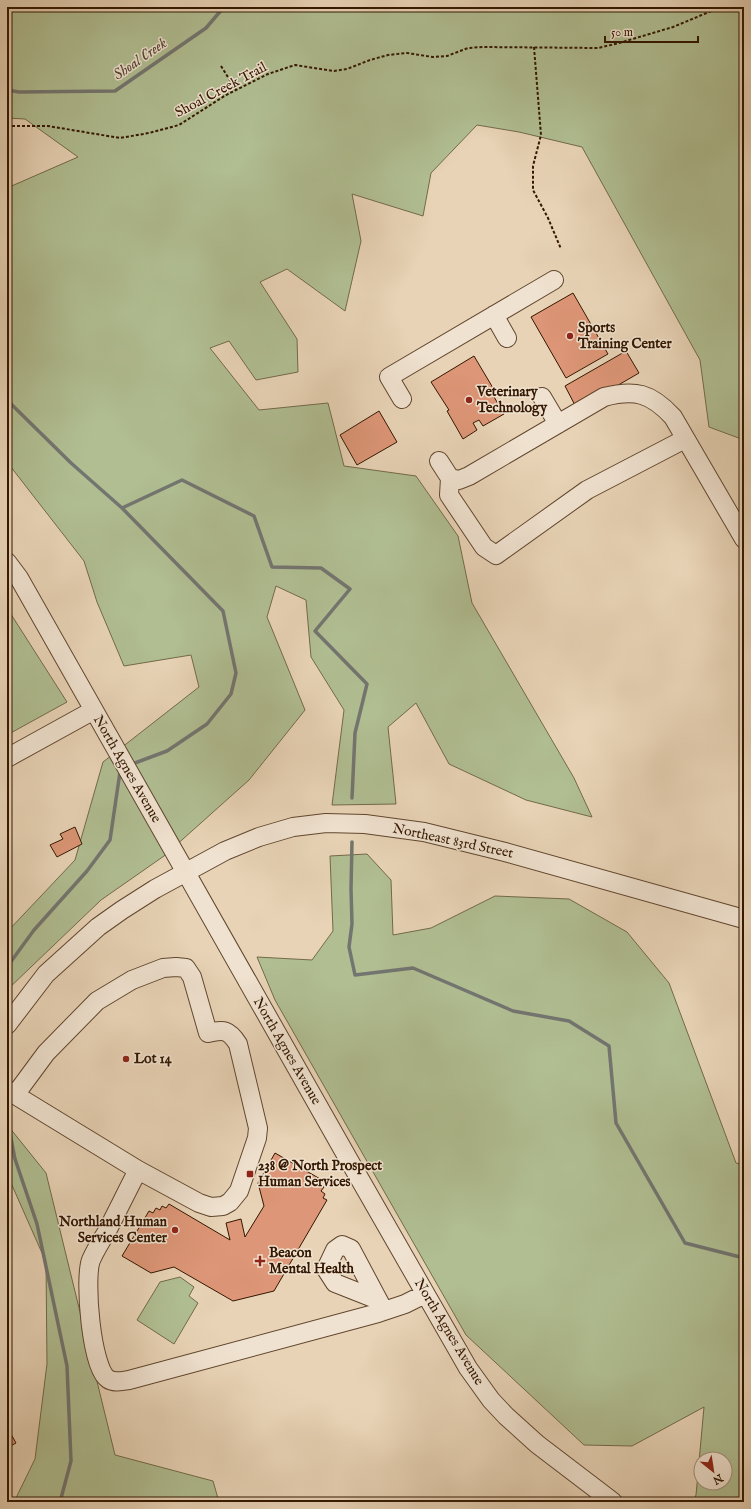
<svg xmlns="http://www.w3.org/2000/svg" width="751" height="1509" font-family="'IM FELL English',serif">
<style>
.green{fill:#b0be92;stroke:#726a49;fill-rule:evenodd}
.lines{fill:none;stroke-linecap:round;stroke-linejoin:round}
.stream{stroke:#737570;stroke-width:3.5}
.building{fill:#dd9677;stroke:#331700}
.minor-casing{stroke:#60462e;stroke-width:20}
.path{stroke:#331700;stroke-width:2;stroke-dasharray:3 2;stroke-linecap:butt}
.minor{stroke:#f0e2d0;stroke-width:18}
.poi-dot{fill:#8f2418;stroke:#f0e2d0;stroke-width:1.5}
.labels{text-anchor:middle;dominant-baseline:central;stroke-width:3;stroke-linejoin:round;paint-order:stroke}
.street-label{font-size:14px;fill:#331700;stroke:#f0e2d0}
.poi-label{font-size:14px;font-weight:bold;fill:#331700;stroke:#f0e2d0;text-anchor:start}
.water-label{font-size:15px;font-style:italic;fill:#534638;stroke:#f0e2d0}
</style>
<rect width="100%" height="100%" fill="#e8d3b6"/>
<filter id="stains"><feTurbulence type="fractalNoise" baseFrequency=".005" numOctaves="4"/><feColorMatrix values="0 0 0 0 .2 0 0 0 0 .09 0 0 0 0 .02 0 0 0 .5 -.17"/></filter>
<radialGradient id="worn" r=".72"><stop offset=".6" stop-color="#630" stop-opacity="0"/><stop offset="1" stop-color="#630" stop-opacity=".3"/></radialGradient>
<!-- green -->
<path class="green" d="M7,7H744V440L709,427L700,360L582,147L519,132L477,125L431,173L423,216L352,194L361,241L345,311L287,269L260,282L297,339L298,372L256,380L229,341L210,348L259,410L328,403L344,466L416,476L458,536L472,603L574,778L592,817L526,800L449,764L416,703L388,727L396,804L332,805L344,710L311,657L306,600L276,586L267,617L305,710L249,780L164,856L101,900L7,990V932L75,860L103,762L199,687L191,655L124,666L97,602L84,561L7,462V188L78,157L25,119L7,118Z
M7,608L67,702L7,735Z
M367,854L391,880L393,935L431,928L495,896L569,899L627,932L669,983L736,1163L744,1165V1502H693L696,1495L704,1407L632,1446L584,1445L466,1335L275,1000L257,957L312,960L333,931L330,856ZM701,1459H725V1483H701Z
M9,1127L46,1173L115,1455L213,1481L219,1502H14L35,1459L47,1364L46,1262L7,1174V1128Z
M180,1277L194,1287L189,1296L198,1303L174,1344L137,1320L160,1282Z"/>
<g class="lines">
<!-- stream -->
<path class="stream" d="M7,90L19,92L115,91L206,28L224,7
M7,400L71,463L122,508L182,480L254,516L272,567L321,568L350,589L315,631L367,684L355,733L352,798
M122,508L223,611L236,673L231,694L207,724L167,751L135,763
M352,842L351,889L352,924L349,947L355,975L413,968L513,1011L569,1021L609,1046L616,1123L685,1243L744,1258
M7,967L34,930L87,871L110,840L120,772
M7,1118L15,1159L37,1224L67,1366L71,1461L60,1502"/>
</g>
<!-- building -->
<path class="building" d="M573,293L608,354L566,378L531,317Z
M626,351L639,373L577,409L565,386Z
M474,356L493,388L490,390L504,414L483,426L479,420L473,423L477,430L463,439L447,411L449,410L431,382Z
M379,411L397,442L357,465L340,435Z
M75,827L82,844L57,857L50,845L63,839L60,834Z
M275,1153L322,1180L320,1185L324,1187L321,1191L325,1194L323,1198L327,1200L274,1291L233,1301L174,1267L151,1273L122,1256L149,1211L153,1213L156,1208L160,1210L162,1206L166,1208L169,1204L230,1240L226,1223L241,1219L245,1237L264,1206L258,1183Z
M7,1427L16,1443L7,1448Z"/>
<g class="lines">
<defs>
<path id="minor" d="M494,315L507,338
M542,397L558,424
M402,399L389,377L554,280
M439,461L450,478L459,480L469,476L604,397C635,389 651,393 673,417L744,539
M450,478L449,495L484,547L496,555L587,490L685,439
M7,562L19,578L350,1162L468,1368L491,1400L506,1416L537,1444L613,1502
M7,758L94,710
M7,1025L46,974L98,927L122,910L155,889L225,851L259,837L293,827L326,823L365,824L424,832L505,852L744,919
M7,1090L138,1170L199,1203L211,1207L223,1206L230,1202L239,1191L257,1138L258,1128L238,1044C229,1030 224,1029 208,1033L192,977L186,968L176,967L163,968L132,980L97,1001L46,1053L15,1095
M138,1170C127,1191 117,1212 106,1233C101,1241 95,1251 91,1260C84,1278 91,1368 108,1379C114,1383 121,1381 129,1380L378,1313L405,1304L425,1294
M378,1300L335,1283L326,1269L335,1250L342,1245L351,1249L384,1311"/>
</defs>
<!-- minor casing -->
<use href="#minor" class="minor-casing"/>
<!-- path -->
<path class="path" d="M534,47L541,135L533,166V190L548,218L561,249
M221,66L236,90
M7,126H48L120,138L149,133L179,125L226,95L268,74L295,65L334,71L347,69L370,60L388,55L407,53L433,57L447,56L468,48L483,47L598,48L619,43L673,27L721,7"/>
<!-- minor -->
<use href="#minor" class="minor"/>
</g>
<!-- markers -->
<g class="poi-dot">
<circle cx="570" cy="336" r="4"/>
<circle cx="469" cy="400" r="4"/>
<circle cx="126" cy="1059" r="4"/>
<rect x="246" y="1170" width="8" height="8" rx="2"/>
<circle cx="175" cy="1230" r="4"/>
<path d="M258 1255h4v4h4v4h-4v4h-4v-4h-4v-4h4z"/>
</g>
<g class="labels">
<!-- street labels -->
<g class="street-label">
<text transform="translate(221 90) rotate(-28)">Shoal Creek Trail</text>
<text transform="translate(127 769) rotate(60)">North Agnes Avenue</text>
<text transform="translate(453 841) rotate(12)">Northeast 83rd Street</text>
<text transform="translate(287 1051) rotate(60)">North Agnes Avenue</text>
<text transform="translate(449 1332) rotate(59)">North Agnes Avenue</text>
</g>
<!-- poi labels -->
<g class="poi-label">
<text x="578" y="328">Sports<tspan x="578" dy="16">Training Center</tspan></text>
<text x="477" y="392">Veterinary<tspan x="477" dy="16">Technology</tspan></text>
<text x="134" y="1059">Lot 14</text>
<text x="258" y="1166">238 @ North Prospect<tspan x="258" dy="16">Human Services</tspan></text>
<text x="167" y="1222" text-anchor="end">Northland Human<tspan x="167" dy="16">Services Center</tspan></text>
<text x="269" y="1253">Beacon<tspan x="269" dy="16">Mental Health</tspan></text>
</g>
<!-- water labels -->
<g class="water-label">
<text transform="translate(140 59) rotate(-35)">Shoal Creek</text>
</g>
</g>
<!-- margin -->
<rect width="751" height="1509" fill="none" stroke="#e8d3b6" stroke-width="24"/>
<rect x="8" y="8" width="735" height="1493" fill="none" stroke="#331700" stroke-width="2"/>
<rect x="12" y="12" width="727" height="1485" fill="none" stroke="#331700"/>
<!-- north arrow -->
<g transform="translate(713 1471) rotate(150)"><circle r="19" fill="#f0e2d0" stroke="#a4917d"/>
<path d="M0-3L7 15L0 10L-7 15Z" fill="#8f2418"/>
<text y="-6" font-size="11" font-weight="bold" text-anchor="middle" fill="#331700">N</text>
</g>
<!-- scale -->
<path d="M605 36v6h93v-6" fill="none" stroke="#331700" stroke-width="2"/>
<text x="611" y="36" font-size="12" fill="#331700" stroke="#f0e2d0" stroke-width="3" paint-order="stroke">50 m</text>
<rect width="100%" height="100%" filter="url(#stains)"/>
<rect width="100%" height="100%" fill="url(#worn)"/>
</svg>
